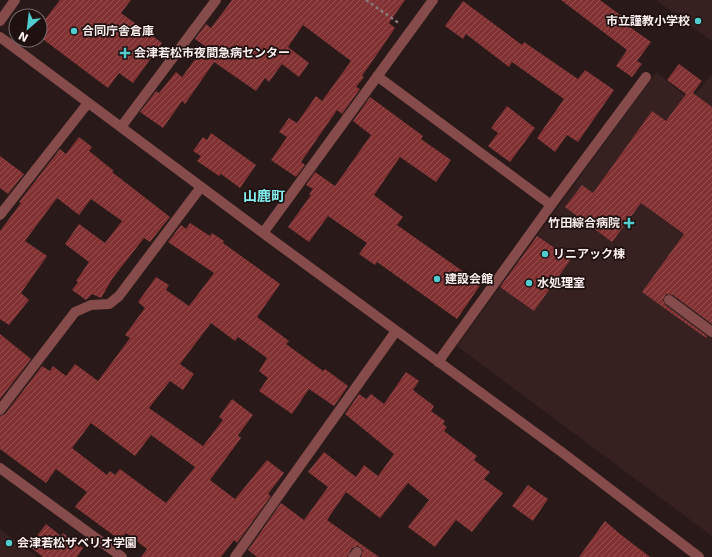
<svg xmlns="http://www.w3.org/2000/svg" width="712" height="557" font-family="'DejaVu Sans','Noto Sans JP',sans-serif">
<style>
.built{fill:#362120}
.building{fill:url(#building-hatch);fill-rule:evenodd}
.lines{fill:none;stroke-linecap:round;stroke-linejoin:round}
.path{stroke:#897c7b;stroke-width:2.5;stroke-dasharray:3 3;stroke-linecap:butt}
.pedestrian{stroke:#854c4b;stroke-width:10}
.minor{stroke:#854c4b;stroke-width:10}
.poi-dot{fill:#52cdcf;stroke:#1f1110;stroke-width:1.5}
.labels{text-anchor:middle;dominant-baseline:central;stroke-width:3.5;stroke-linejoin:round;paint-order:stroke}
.poi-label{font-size:12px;font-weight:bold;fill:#faeeee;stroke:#1f1110;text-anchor:start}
.quarter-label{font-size:14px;font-weight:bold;fill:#83eff1;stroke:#1f1110}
</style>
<defs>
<pattern id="building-hatch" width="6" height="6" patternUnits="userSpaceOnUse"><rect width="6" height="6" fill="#833234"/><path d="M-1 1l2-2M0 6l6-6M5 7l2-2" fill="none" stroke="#955052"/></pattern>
</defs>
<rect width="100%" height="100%" fill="#291a19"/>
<!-- built -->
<path class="built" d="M656,0H712V41Z
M656,72L690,100L712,75V536L457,346Z
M0,529L38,557H0Z"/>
<!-- building -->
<path class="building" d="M60,0H131L121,13L162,43L133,83L119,73L108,88L40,37V26Z
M232,0H405L389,23L395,28L362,76L364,77L356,87L360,89L342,114L337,110L301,162L305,165L296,177L271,160L287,137L279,132L289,118L297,123L316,96L322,101L351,61L303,25L288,47L309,63L299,77L282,64L269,82L265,78L256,91L214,62L185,104L182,101L163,128L140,112L156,91L159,93L176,72L182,77L205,46L195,39L206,24L211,28Z
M561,0H600L623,17L620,20L651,42L637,61L642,64L632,77L616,66L627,50Z
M463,1L522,45L524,42L578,79L585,70L614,90L578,142L567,135L555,152L537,138L564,99L512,62L509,67L466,34L463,39L445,26Z
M679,64L702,81L693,93L712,107V324L673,295L666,294L663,300L665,305L707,336L706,338L642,292L684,234L641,203L612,242L565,207L582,185L593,193L652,111L666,121L686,94L667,80Z
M370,97L423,136L421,139L451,160L436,182L400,157L374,195L403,217L397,225L481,284L457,319L377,262L375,265L359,254L367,243L328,216L309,242L288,227L311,195L309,194L313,189L306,185L315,172L335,186L371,135L353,121Z
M507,106L535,128L510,162L488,146L498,133L491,128Z
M211,133L256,165L240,188L221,174L219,176L197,161L201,156L193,151L203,137L207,140Z
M79,137L92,147L89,151L114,171L112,172L170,217L150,242L144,238L112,279L101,298L92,294L86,300L72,290L78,282L76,281L89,262L65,244L79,224L105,243L122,221L91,199L79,215L57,198L25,241L47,256L21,293L29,300L9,325L0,319V231L21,203L19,202L60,149L66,154Z
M0,156L24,174L8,194L0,188Z
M190,223L210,236L212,233L224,241L223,243L280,284L257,317L289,341L286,344L323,371L325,369L348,386L334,406L309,389L292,414L259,391L268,378L259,371L267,358L238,337L235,341L211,323L180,364L194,374L183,390L170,381L149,408L203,446L223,420L219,417L232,399L253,415L238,435L241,438L210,480L235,499L267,460L284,473L268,494L271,496L237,543L234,540L221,557H141L147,549L126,533L120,540L75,507L87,492L56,469L46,483L0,449V416L5,414L42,366L50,371L53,366L66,376L75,364L98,381L130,338L125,335L145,308L138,302L156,277L169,285L166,290L189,306L214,273L168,242L181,225L186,229ZM91,423L135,456L151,435L195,467L166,503L120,469L115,475L110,471L107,475L72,448Z
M537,236L571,259L534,311L500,287Z
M0,334L31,359L0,399Z
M406,372L419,381L413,390L434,406L431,411L445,421L443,424L447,427L444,431L477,456L474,460L490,472L484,479L503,493L472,532L456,520L435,547L408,527L429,500L408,483L380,518L346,492L327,520L379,557H361L363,550L358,546L352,548L347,557H257L248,550L281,503L304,520L328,487L308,472L324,452L356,477L364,465L378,476L394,454L345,414L359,394L366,399L371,394L384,404Z
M528,485L548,499L533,521L512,506Z
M605,521L620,534L650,557H579Z
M46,524L61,536L63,533L83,548L77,557H43L29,546Z"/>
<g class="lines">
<!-- path -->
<path class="path" d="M366,0L400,24"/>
<!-- pedestrian -->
<path class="pedestrian" d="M669,300L712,332"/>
<!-- minor -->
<path class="minor" d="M0,21L15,0
M0,37L263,233L563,453L699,557
M377,76L551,205
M121,127L216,0
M0,215L88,103
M263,233L433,0
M438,362L551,205L646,77
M0,410L75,312L91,305L109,304L119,296L201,187
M0,468L122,557
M235,557L396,331
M353,557L357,552"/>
</g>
<!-- markers -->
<g class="poi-dot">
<circle cx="698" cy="21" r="4"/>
<circle cx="74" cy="31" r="4"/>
<path d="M123 47h4v4h4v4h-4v4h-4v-4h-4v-4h4z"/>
<path d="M627 217h4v4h4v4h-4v4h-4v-4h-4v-4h4z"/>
<circle cx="545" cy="254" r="4"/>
<circle cx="437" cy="279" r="4"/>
<circle cx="529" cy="283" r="4"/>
<circle cx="9" cy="543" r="4"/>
</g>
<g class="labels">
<!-- poi labels -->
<g class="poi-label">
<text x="690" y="21" text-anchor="end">市立謹教小学校</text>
<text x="82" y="31">合同庁舎倉庫</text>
<text x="134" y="53">会津若松市夜間急病センター</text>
<text x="620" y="223" text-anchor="end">竹田綜合病院</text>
<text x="553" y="254">リニアック棟</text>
<text x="445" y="279">建設会館</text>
<text x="537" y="283">水処理室</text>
<text x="17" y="543">会津若松ザベリオ学園</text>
</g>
<!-- quarter labels -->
<g class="quarter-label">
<text x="264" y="196">山鹿町</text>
</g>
</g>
<!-- north arrow -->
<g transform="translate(28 28) rotate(208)"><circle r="19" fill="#1f1110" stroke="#776969"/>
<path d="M0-3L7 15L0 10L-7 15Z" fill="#52cdcf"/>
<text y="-6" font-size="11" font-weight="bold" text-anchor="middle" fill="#faeeee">N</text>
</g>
</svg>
